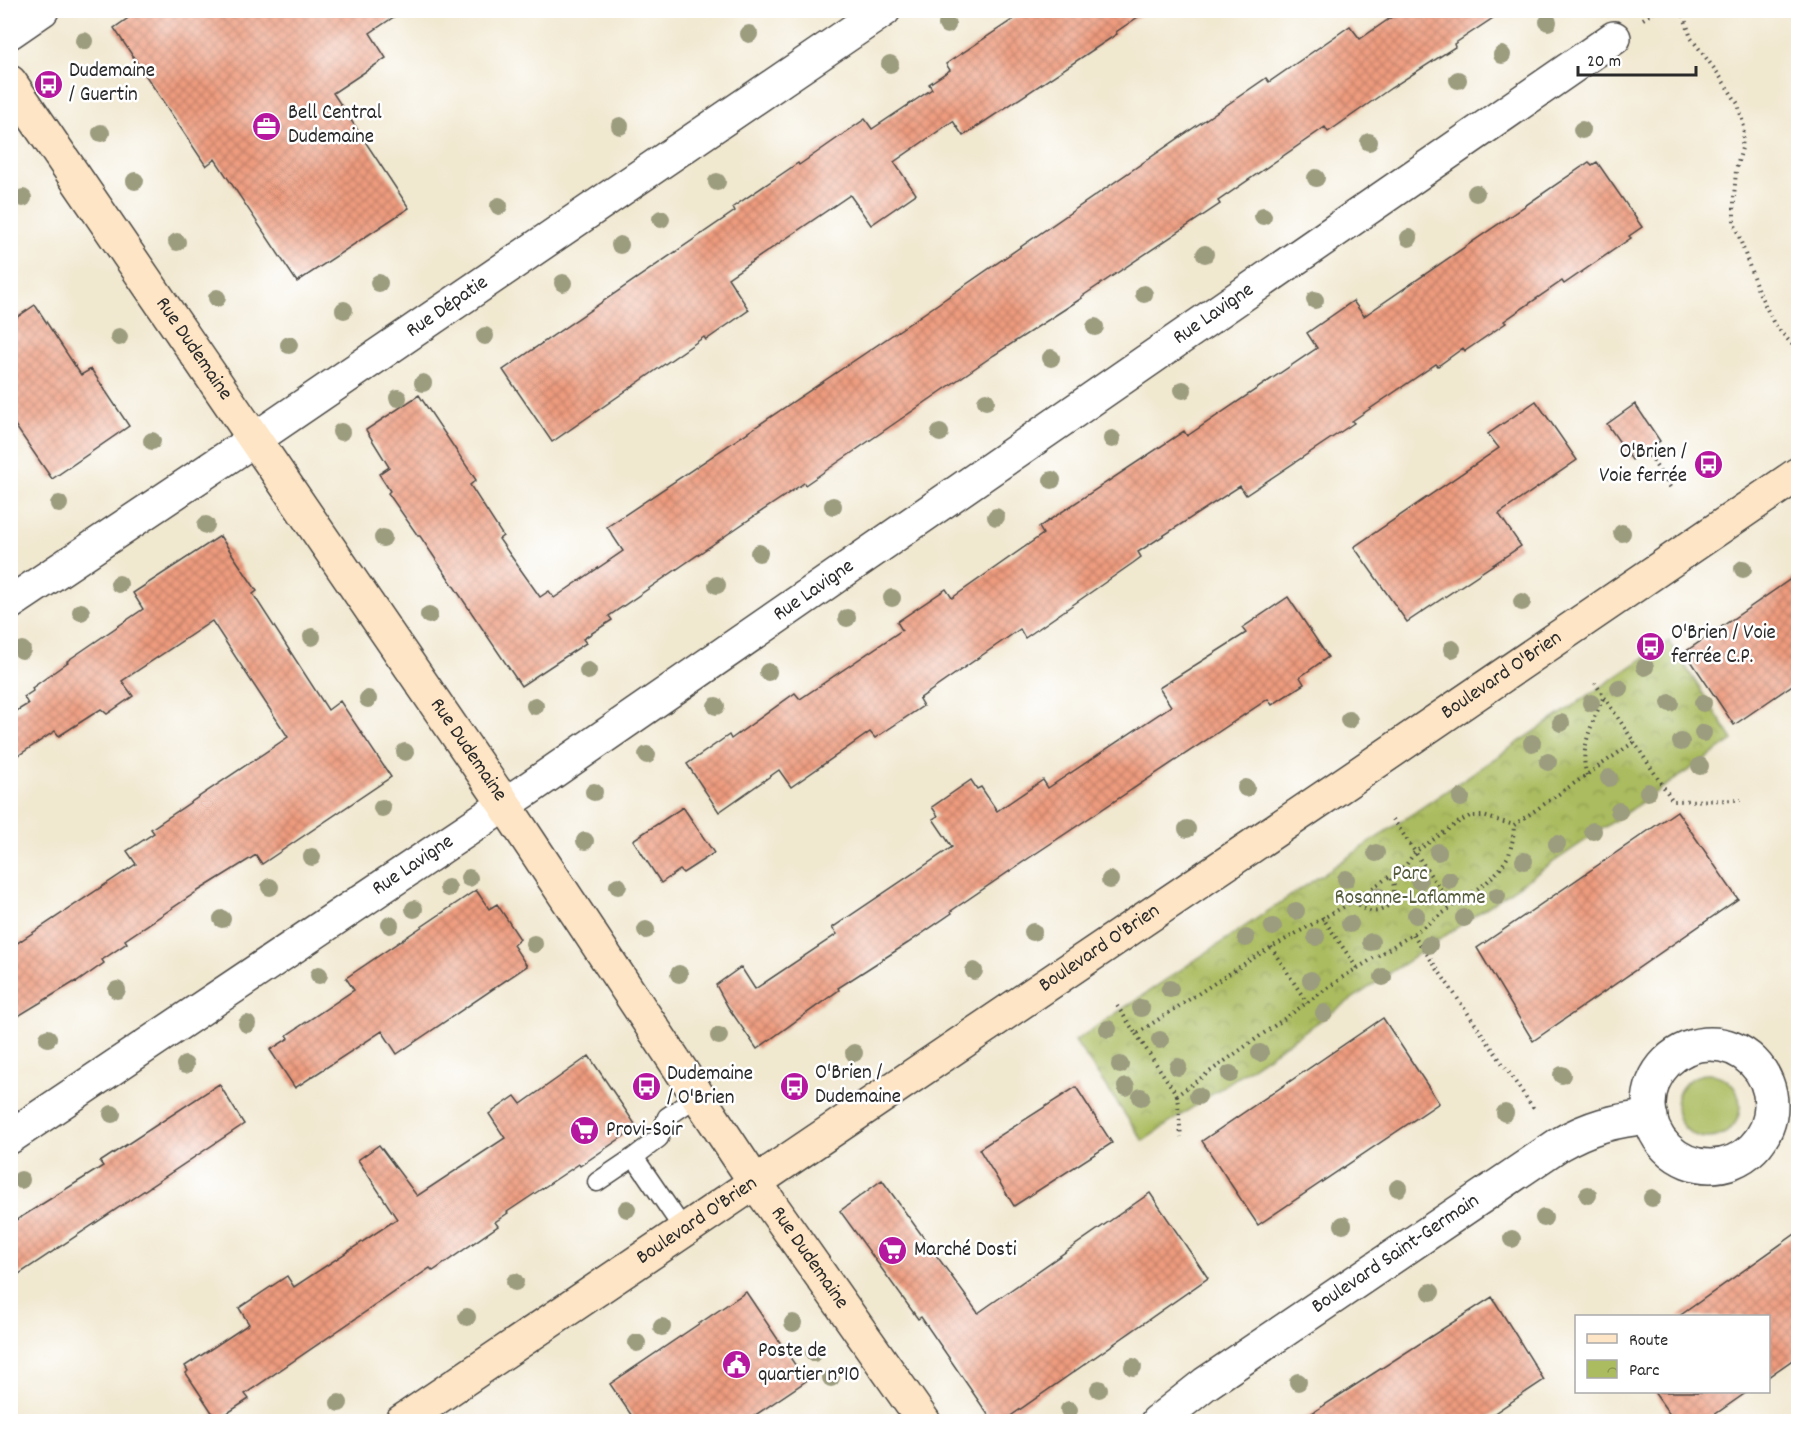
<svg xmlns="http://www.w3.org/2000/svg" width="1809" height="1432" font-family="Dekko,sans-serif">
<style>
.green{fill:#aabc5f;stroke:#6a7445;stroke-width:1.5}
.park{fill:url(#park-crowns);stroke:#6a7445;stroke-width:1.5}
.building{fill:url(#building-cross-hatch)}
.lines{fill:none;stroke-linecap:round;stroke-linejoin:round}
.lane-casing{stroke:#494744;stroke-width:21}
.street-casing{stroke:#494744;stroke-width:36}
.secondary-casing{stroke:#494744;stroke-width:36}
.path{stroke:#494744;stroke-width:4;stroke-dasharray:1.5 4.5;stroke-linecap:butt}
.lane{stroke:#fff;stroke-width:18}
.street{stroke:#fff;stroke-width:33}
.secondary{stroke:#fde5c5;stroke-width:33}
.tree{fill:#9c9c7f}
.labels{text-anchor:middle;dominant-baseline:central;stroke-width:5;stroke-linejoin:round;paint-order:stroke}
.poi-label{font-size:21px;fill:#2b2b2b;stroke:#fff;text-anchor:start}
.street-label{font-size:21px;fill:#2b2b2b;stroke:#fff}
.park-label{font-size:21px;fill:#575e3d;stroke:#fff}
</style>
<defs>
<pattern id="park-crowns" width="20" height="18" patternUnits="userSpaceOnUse" patternTransform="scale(1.5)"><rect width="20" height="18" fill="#aabc5f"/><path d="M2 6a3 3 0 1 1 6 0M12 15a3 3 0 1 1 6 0" fill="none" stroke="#8b994f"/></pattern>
<pattern id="building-cross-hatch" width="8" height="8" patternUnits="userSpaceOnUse" patternTransform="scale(1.5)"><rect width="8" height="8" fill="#ee9b7e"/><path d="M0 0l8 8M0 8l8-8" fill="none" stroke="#c17f67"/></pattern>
</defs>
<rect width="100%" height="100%" fill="#fff"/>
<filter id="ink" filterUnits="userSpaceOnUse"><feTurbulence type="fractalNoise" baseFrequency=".0167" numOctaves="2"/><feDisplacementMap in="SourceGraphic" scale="12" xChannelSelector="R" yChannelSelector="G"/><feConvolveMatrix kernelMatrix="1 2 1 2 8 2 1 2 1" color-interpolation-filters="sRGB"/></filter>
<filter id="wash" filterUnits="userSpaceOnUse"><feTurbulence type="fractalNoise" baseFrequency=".008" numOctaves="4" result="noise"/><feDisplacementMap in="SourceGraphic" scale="24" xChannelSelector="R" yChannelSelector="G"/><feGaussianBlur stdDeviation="1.35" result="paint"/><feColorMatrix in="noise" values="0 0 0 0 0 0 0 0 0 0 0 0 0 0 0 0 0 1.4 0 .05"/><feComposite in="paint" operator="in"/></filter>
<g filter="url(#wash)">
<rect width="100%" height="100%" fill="#f1e8d0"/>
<!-- green -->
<path class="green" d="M1676 1106a32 32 0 1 1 64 0a32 32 0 1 1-64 0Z"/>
<!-- park -->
<path class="park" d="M1669,641L1733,740L1143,1141L1075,1041Z"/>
<g id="blocks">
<!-- building -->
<path class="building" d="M140,10H404L370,33L386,58L333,93L409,208L297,282L215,159L206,166L114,28Z
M1027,10H1148L1116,32L1117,34L963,136L953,121L894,162L916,194L871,225L850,195L728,278L749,310L706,340L704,337L552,442L503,370L735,211L733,207L798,163L799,165L865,119L872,129L932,89L929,84L950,70L946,64Z
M1402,10H1505L1454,44L1455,47L1391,88L1328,132L1325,127L1218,201L1220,204L1081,297L1082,298L994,355L805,485L804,483L741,525L609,616L612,620L583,639L586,643L521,686L420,536H418L388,493L390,491L379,474L389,467L366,430L419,395L476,480L470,485L503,536L499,539L540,597L549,591L554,598L623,551L607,527L913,321L1266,78L1269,82L1350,26L1360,39Z
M1589,162L1592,165L1597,162L1642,227L1629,236L1631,238L1564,284L1562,281L1504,321L1506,323L1465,351L1463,348L1438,366L1436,364L1352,421L1354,423L1246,495L1240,486L1138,552L1141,557L1133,563L1025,638L1020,629L919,699L923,706L875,738L870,732L791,787L779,770L719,812L687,764L729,735L731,739L795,693L800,699L902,630L897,622L946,589L952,598L1043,534L1039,527L1184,431L1187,436L1317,348L1307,333L1353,301L1364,316Z
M35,305L81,375L91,369L129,426L52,479L10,418V322Z
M1536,401L1577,460L1499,514L1521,546L1407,622L1354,547L1499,448L1488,434Z
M1635,404L1660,441L1632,460L1607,424Z
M220,536L257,591L253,594L328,710L340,701L391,777L262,864L256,855L198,891L125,940L127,943L102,960L104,963L77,982L76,981L10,1021V948L136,864L127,851L154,833L151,829L288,737L212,621L122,681L133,696L107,714L101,709L59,736L55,731L10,761V715L28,704L24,697L33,691L32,688L68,662L67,661L143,609L133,593Z
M1798,574V681L1734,725L1685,652Z
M1288,597L1328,657L1300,677L1304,684L1272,705L1268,699L1029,858L951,911L952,913L908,943L838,988L839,990L757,1049L728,1007L716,985L741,967L755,989L837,934L832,928L952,847L933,819L938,816L932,807L971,780L977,789L981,787L997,811L1043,780L1048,788L1171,706L1159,688L1246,633L1242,628Z
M683,807L714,853L683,873L680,870L661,883L633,840Z
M1677,811L1738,899L1533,1041L1477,948Z
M476,890L489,909L497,904L520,939L513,945L527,966L397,1054L382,1031L295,1088L270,1050L289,1038L287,1035L354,990L346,978Z
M1383,1018L1439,1103L1258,1225L1202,1141Z
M589,1056L637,1127L580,1166L579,1164L507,1212L508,1213L495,1222L498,1226L433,1271L430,1268L245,1394L249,1399L217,1420L186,1373L188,1371L185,1366L249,1324L239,1308L287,1276L294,1287L397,1219L358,1160L379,1145L417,1196L505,1138L489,1114L515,1096L521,1104Z
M219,1084L244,1124L10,1280V1224L103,1166L100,1162Z
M1076,1087L1112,1143L1014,1206L979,1149Z
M882,1180L978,1313L1150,1193L1208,1278L1002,1422H993L921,1317L918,1319L840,1211Z
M1798,1232V1356L1768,1377V1317H1678Z
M746,1292L806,1381L745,1422H636L610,1384Z
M1492,1297L1544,1380L1481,1422H1298Z
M1654,1392H1747L1704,1422H1675Z"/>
</g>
</g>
<g filter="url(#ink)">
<use href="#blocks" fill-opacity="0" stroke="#494744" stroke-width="1.5"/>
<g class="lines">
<defs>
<path id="lane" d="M597,1182L634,1157
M684,1230L634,1157L659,1138L667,1117L698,1096"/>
<g id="street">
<path d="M10,32L42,10"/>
<path id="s1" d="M10,603L255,439L884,10"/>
<circle cx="1710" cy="1105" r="61"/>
<path id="s2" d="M10,1137L531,787L1614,38"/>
<path id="s3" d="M1157,1422L1205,1384L1558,1145C1589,1127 1615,1120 1651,1117"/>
</g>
<g id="secondary">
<path id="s4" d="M10,82L505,805L755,1182L924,1422"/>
<path id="s5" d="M401,1422L1360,773L1798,474"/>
</g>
</defs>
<!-- lane casing -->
<use href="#lane" class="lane-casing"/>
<!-- street casing -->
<use href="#street" class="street-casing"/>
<!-- secondary casing -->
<use href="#secondary" class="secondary-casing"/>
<!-- path -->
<path class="path" d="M1682,10L1691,38L1719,75L1738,104L1744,127L1742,148L1736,170L1734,197V222L1757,288L1774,324L1798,351
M1643,19L1657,10
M1646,451L1672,490
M1634,742L1673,801L1741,800
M1587,775C1578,750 1594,719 1604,696
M1393,819L1452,907
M1514,825L1634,742L1595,683
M1355,900C1375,927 1405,901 1390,876
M1322,917L1357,968
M1413,934L1534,1109
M1271,947L1307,1003
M1117,1006L1136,1034L1261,953L1352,902L1406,865L1415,852L1459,822L1470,816H1483L1514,825
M1136,1034L1177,1095L1343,977L1413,934L1486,883L1500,869L1509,855L1513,839L1514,825
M1177,1095L1181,1137"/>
<!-- lane -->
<use href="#lane" class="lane"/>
<!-- street -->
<use href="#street" class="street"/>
<!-- secondary -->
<use href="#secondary" class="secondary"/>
</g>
<!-- trees -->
<g class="tree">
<circle cx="1548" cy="22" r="9"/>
<circle cx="947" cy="25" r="9"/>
<circle cx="749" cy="34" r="9"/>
<circle cx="84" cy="41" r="9"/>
<circle cx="1502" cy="55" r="9"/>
<circle cx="890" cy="64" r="9"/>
<circle cx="1458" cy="80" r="9"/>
<circle cx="620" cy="126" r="9"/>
<circle cx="1582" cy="130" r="9"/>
<circle cx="101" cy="133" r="9"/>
<circle cx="1369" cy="142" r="9"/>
<circle cx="1316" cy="178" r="9"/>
<circle cx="135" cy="181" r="9"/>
<circle cx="717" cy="182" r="9"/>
<circle cx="1476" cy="193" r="9"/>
<circle cx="23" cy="198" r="9"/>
<circle cx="499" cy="206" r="9"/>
<circle cx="1263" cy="216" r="9"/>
<circle cx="661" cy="219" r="9"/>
<circle cx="1409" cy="238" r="9"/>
<circle cx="177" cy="242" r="9"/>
<circle cx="620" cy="245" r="9"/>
<circle cx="1205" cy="254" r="9"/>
<circle cx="379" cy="283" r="9"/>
<circle cx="563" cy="283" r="9"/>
<circle cx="1144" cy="294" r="9"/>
<circle cx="217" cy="298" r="9"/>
<circle cx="1315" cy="300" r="9"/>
<circle cx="344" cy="310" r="9"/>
<circle cx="1095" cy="327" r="9"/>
<circle cx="485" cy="336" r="9"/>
<circle cx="119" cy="337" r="9"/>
<circle cx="289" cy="345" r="9"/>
<circle cx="1051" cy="358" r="9"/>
<circle cx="423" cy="383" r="9"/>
<circle cx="1183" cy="390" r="9"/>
<circle cx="398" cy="398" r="9"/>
<circle cx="986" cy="401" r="9"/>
<circle cx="341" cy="432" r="9"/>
<circle cx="940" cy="433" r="9"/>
<circle cx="1112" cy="439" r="9"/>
<circle cx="152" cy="441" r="9"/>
<circle cx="1052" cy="480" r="9"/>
<circle cx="59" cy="504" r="9"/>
<circle cx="833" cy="506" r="9"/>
<circle cx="996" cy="517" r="9"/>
<circle cx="206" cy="525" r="9"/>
<circle cx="1622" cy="533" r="9"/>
<circle cx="383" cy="538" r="9"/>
<circle cx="759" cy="553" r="9"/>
<circle cx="1743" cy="569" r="9"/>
<circle cx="119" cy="584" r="9"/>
<circle cx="717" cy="585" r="9"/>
<circle cx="892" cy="598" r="9"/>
<circle cx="1522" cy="602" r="9"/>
<circle cx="81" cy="612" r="9"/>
<circle cx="429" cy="615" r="9"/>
<circle cx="847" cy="618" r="9"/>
<circle cx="312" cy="637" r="9"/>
<circle cx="1452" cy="649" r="9"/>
<circle cx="22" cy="650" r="9"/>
<circle cx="1645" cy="667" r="9"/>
<circle cx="588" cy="671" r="9"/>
<circle cx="768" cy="672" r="9"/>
<circle cx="1619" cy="688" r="9"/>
<circle cx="368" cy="699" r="9"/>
<circle cx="1591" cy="703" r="9"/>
<circle cx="1670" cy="703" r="9"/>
<circle cx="1703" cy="703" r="9"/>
<circle cx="535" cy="706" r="9"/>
<circle cx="716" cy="706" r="9"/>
<circle cx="1349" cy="720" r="9"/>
<circle cx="1561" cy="723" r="9"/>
<circle cx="1703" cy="733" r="9"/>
<circle cx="1681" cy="742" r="9"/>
<circle cx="1532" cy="743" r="9"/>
<circle cx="405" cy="752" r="9"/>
<circle cx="647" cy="755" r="9"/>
<circle cx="1548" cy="762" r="9"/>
<circle cx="1700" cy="766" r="9"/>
<circle cx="1609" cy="778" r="9"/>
<circle cx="1246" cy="788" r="9"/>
<circle cx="594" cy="792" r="9"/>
<circle cx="1648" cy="792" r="9"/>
<circle cx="1461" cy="798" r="9"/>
<circle cx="382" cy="808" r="9"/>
<circle cx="1619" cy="811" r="9"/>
<circle cx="1187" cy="829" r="9"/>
<circle cx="1593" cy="831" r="9"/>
<circle cx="585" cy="841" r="9"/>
<circle cx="1557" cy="844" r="9"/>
<circle cx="1438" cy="852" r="9"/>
<circle cx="1376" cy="853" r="9"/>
<circle cx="312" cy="857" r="9"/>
<circle cx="1524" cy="861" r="9"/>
<circle cx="469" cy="878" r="9"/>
<circle cx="1346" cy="879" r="9"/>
<circle cx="1110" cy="880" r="9"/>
<circle cx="1449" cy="880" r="9"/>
<circle cx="1419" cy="881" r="9"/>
<circle cx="618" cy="886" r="9"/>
<circle cx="270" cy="887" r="9"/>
<circle cx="448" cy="888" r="9"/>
<circle cx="1378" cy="896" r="9"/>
<circle cx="1497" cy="896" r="9"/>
<circle cx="414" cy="909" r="9"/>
<circle cx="1296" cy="911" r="9"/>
<circle cx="1416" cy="915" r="9"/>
<circle cx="1464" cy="918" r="9"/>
<circle cx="222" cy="919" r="9"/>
<circle cx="1350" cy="924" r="9"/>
<circle cx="390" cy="925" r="9"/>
<circle cx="1273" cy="927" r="9"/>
<circle cx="646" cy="930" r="9"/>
<circle cx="1033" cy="932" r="9"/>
<circle cx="1316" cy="937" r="9"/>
<circle cx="1246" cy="938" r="9"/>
<circle cx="1371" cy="942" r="9"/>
<circle cx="534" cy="944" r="9"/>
<circle cx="1429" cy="945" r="9"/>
<circle cx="974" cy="971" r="9"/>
<circle cx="679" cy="974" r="9"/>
<circle cx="319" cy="975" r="9"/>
<circle cx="1383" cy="977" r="9"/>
<circle cx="1311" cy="980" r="9"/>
<circle cx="1170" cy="989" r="9"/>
<circle cx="117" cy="990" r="9"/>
<circle cx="1141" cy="1008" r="9"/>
<circle cx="1324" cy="1013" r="9"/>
<circle cx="247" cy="1024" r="9"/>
<circle cx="1108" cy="1029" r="9"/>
<circle cx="719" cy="1036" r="9"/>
<circle cx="48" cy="1038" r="9"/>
<circle cx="1160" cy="1040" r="9"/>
<circle cx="854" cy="1053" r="9"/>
<circle cx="1260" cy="1053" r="9"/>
<circle cx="185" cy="1065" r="9"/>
<circle cx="1120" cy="1065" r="9"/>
<circle cx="1178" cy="1067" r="9"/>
<circle cx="1230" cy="1074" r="9"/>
<circle cx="1562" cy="1075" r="9"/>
<circle cx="1126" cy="1087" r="9"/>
<circle cx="1198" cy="1096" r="9"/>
<circle cx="1141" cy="1097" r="9"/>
<circle cx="1505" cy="1113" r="9"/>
<circle cx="112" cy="1114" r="9"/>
<circle cx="21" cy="1180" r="9"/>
<circle cx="1398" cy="1188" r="9"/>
<circle cx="1588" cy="1195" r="9"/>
<circle cx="1652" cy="1198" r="9"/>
<circle cx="627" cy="1209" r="9"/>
<circle cx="1544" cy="1218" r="9"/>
<circle cx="1343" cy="1225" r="9"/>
<circle cx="1512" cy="1239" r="9"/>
<circle cx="515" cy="1282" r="9"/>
<circle cx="1431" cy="1292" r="9"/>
<circle cx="467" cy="1317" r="9"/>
<circle cx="793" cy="1323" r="9"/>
<circle cx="662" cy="1327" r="9"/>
<circle cx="637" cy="1343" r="9"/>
<circle cx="814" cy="1353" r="9"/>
<circle cx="1133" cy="1367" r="9"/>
<circle cx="831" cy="1378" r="9"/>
<circle cx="1298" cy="1382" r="9"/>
<circle cx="1099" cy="1389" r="9"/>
<circle cx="339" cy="1403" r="9"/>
<circle cx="1069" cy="1410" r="9"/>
</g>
</g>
<!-- icons -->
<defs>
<symbol id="bus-disc" viewBox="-11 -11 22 22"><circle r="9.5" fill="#b5179e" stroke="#fff"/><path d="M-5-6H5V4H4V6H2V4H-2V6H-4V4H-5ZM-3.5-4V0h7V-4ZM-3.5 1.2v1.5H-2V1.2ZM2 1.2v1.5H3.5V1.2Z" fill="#fff"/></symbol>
<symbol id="office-disc" viewBox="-11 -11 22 22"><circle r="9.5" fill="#b5179e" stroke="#fff"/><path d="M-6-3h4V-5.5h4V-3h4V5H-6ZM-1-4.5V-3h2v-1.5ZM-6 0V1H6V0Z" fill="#fff"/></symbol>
<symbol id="supermarket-disc" viewBox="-11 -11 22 22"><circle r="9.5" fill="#b5179e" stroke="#fff"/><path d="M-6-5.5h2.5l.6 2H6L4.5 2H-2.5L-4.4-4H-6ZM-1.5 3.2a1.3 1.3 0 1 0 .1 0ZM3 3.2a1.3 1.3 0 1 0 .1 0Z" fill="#fff"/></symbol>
<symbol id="civic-disc" viewBox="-11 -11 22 22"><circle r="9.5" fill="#b5179e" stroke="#fff"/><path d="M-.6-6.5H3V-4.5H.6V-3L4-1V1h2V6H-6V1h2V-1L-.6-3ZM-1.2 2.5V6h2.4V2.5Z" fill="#fff"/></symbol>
</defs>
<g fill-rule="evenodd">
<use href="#bus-disc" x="32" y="68" width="33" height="33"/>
<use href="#office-disc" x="250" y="110" width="33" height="33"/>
<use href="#bus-disc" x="1692" y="448" width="33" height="33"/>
<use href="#bus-disc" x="1634" y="630" width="33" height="33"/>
<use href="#bus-disc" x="778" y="1070" width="33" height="33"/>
<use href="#bus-disc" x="630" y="1070" width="33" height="33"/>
<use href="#supermarket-disc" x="568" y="1114" width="33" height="33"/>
<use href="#supermarket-disc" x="876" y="1234" width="33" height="33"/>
<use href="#civic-disc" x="720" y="1348" width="33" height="33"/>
</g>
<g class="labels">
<!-- poi labels -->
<g class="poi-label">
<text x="69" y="72">Dudemaine<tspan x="69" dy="24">/ Guertin</tspan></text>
<text x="288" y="114">Bell Central<tspan x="288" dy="24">Dudemaine</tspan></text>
<text x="1687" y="453" text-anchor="end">O'Brien /<tspan x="1687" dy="24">Voie ferrée</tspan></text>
<text x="1671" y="634">O'Brien / Voie<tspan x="1671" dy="24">ferrée C.P.</tspan></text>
<text x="815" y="1074">O'Brien /<tspan x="815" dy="24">Dudemaine</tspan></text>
<text x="667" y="1075">Dudemaine<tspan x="667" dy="24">/ O'Brien</tspan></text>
<text x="606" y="1131">Provi-Soir</text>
<text x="914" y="1251">Marché Dosti</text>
<text x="758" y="1352">Poste de<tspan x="758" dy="24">quartier n°10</tspan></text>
</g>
<!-- street labels -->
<g class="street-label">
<text stroke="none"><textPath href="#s1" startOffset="528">Rue Dépatie</textPath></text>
<text stroke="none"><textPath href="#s2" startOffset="1458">Rue Lavigne</textPath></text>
<text stroke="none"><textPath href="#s4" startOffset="324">Rue Dudemaine</textPath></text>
<text stroke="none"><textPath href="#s2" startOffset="972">Rue Lavigne</textPath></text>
<text stroke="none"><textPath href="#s5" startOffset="1330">Boulevard O'Brien</textPath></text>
<text stroke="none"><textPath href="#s4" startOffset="810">Rue Dudemaine</textPath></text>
<text stroke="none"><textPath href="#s2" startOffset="486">Rue Lavigne</textPath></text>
<text stroke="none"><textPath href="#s5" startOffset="844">Boulevard O'Brien</textPath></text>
<text stroke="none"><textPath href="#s5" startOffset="358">Boulevard O'Brien</textPath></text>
<text stroke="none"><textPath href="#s3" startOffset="292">Boulevard Saint-Germain</textPath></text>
<text stroke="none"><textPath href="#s4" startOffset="1422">Rue Dudemaine</textPath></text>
</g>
<!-- park labels -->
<g class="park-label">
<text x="1410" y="875">Parc<tspan x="1410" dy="24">Rosanne-Laflamme</tspan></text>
</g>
</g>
<!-- margin -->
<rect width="1809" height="1432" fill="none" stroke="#fff" stroke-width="36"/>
<!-- legend -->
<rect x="1575" y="1315" width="195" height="78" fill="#ffffff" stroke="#aaaaaa" stroke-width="1.5"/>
<rect x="1587" y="1334" width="30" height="9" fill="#fde5c5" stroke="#aaaaaa" stroke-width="1.5"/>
<text x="1629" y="1345" font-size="18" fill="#2b2b2b">Route</text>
<rect x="1587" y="1360" width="30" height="18" fill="url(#park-crowns)" stroke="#aaaaaa" stroke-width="1.5"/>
<text x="1629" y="1375" font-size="18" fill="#2b2b2b">Parc</text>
<!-- scale -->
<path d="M1578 66v9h118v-9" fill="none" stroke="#2b2b2b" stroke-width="3"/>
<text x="1587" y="66" font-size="18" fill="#2b2b2b" stroke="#ffffff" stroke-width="4.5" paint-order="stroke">20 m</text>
</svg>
